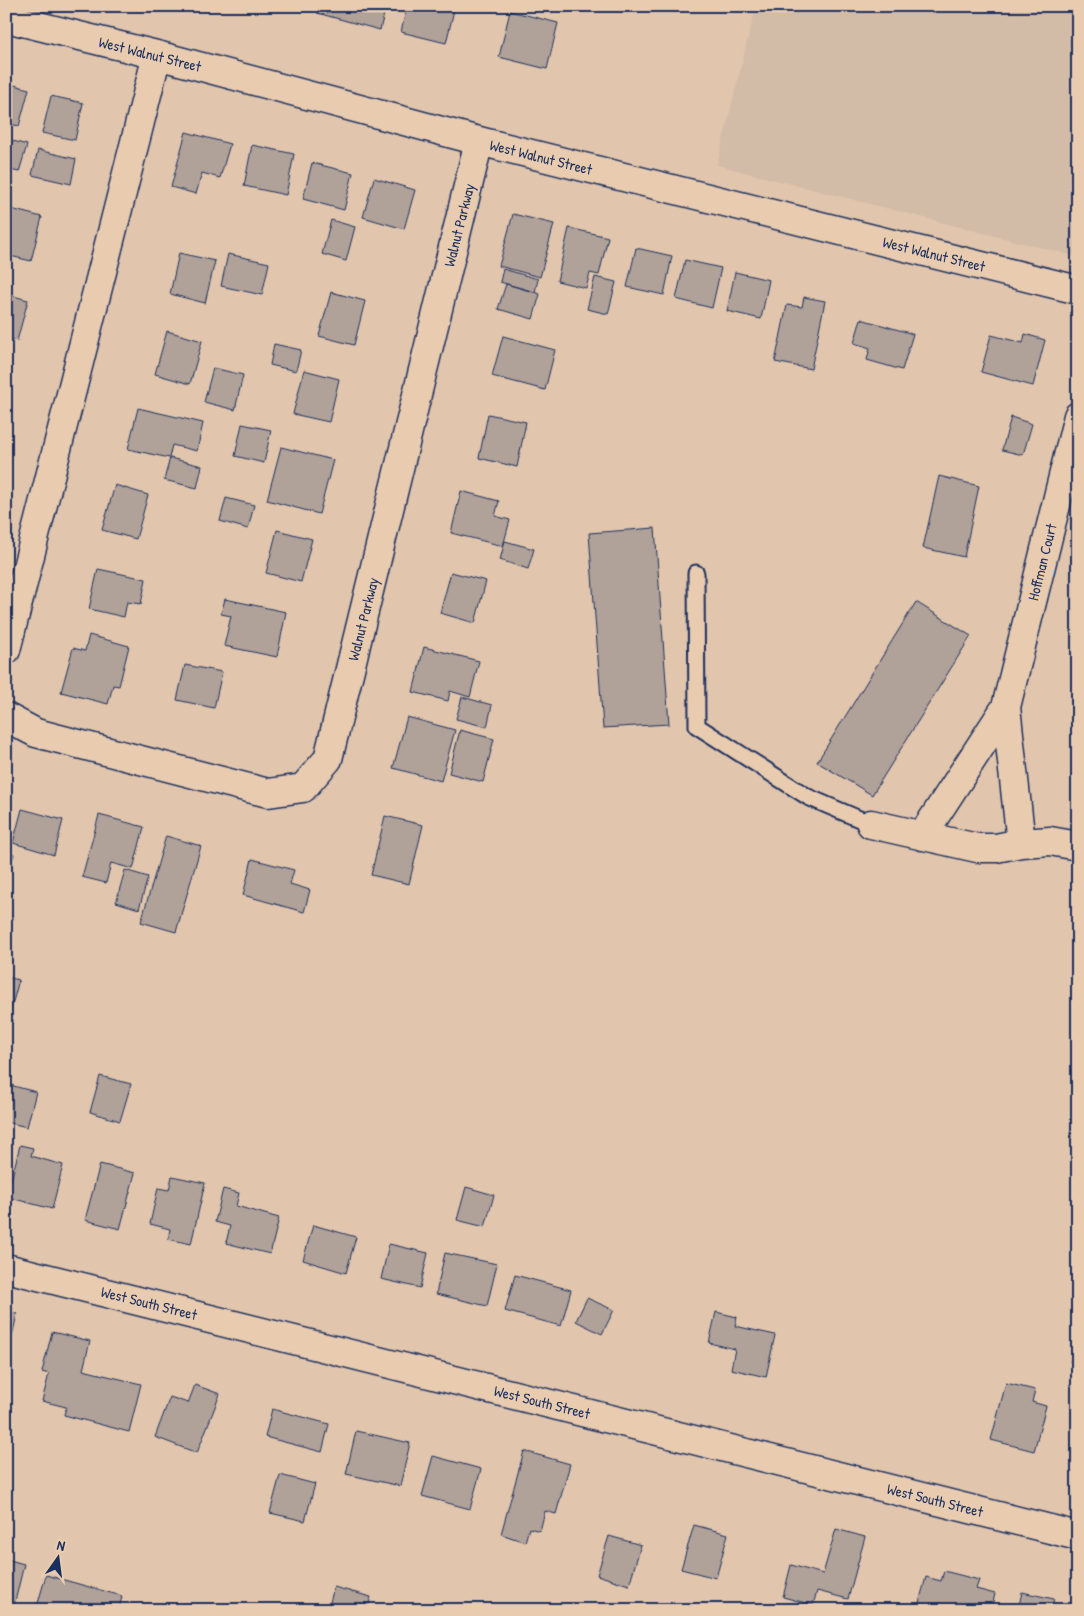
<svg xmlns="http://www.w3.org/2000/svg" width="1084" height="1616" font-family="'Patrick Hand',sans-serif">
<style>
.built{fill:#d2bba7}
.building{fill:#b0a199;stroke:#1b2f5e}
.lines{fill:none;stroke-linecap:round;stroke-linejoin:round}
.service-casing{stroke:#1b2f5e;stroke-width:19}
.minor-casing{stroke:#1b2f5e;stroke-width:31}
.service{stroke:#e9ccb0;stroke-width:15}
.minor{stroke:#e9ccb0;stroke-width:28}
.labels{text-anchor:middle;dominant-baseline:central;stroke-width:4;stroke-linejoin:round;paint-order:stroke}
.street-label{font-size:15px;fill:#1b2f5e;stroke:#e9ccb0}
</style>
<rect width="100%" height="100%" fill="#e1c6ad"/>
<filter id="ink" filterUnits="userSpaceOnUse"><feTurbulence type="fractalNoise" baseFrequency=".02" numOctaves="2"/><feDisplacementMap in="SourceGraphic" scale="10" xChannelSelector="R" yChannelSelector="G"/><feConvolveMatrix kernelMatrix="1 2 1 2 8 2 1 2 1" color-interpolation-filters="sRGB"/></filter>
<g filter="url(#ink)">
<!-- built -->
<path class="built" d="M756,6H1078V257L717,165Z"/>
<!-- building -->
<path class="building" d="M319,6H386L380,30L317,13Z
M407,6H455L446,43L401,32Z
M510,11L558,23L547,69L499,57Z
M6,83L29,89L19,126L6,123Z
M51,96L83,103L75,140L42,133Z
M186,132L230,144L220,178L202,173L196,194L171,187Z
M6,139L27,145L19,172L6,169Z
M252,145L294,154L286,195L244,186Z
M38,150L76,159L71,184L32,175Z
M312,163L353,173L344,210L303,199Z
M374,178L415,190L404,229L363,217Z
M7,208L42,217L31,261L6,255Z
M513,214L554,224L540,277L499,266Z
M331,220L355,227L346,261L322,254Z
M569,228L608,237L599,275L590,273L586,288L557,281Z
M636,248L672,256L664,295L627,287Z
M179,253L215,261L205,303L170,294Z
M228,254L269,263L262,295L221,286Z
M685,260L721,268L712,308L676,299Z
M503,269L538,279L535,292L500,282Z
M735,272L769,280L761,319L727,311Z
M595,277L616,282L608,314L587,309Z
M506,284L540,294L533,319L498,309Z
M331,292L365,301L354,345L319,336Z
M6,294L28,300L17,341L6,338Z
M804,297L825,301L811,369L775,362L787,305L802,307Z
M861,319L913,334L902,370L867,360L870,348L854,343Z
M167,331L202,341L190,384L155,374Z
M1025,334L1045,340L1033,386L981,372L991,335L1023,343Z
M503,336L555,350L545,390L492,376Z
M274,344L301,350L296,371L270,365Z
M213,368L243,375L235,410L204,402Z
M304,370L339,379L329,422L293,414Z
M138,408L203,423L197,451L172,445L169,458L128,449Z
M488,414L526,422L517,467L479,458Z
M1011,417L1032,424L1023,455L1002,450Z
M242,424L271,430L264,463L235,456Z
M281,447L333,460L319,514L267,500Z
M170,458L202,466L197,488L164,480Z
M939,476L979,486L964,557L923,548Z
M115,485L148,495L136,539L102,530Z
M461,491L499,501L495,516L510,520L503,546L451,533Z
M226,498L254,505L248,529L220,521Z
M655,528L669,724L603,728L589,533Z
M277,530L312,539L301,582L266,573Z
M505,541L534,549L528,569L500,560Z
M98,569L146,579L141,604L127,602L124,617L89,609Z
M451,572L486,581L475,623L440,613Z
M225,599L286,612L277,657L224,646L231,616L221,614Z
M916,602L971,636L872,795L817,762Z
M89,635L129,646L119,686L113,685L108,704L61,692L73,648L85,651Z
M424,647L479,661L470,697L450,691L448,701L413,692Z
M185,665L222,672L214,708L177,700Z
M462,697L492,705L487,727L456,719Z
M407,717L455,730L441,781L393,768Z
M460,730L494,739L483,782L449,773Z
M22,809L63,820L54,855L13,843Z
M99,815L144,827L133,869L111,863L106,883L82,877Z
M385,816L423,825L409,884L371,875Z
M166,836L201,846L176,932L141,922Z
M6,851L14,854L6,881Z
M252,859L294,870L290,884L310,890L304,912L243,895Z
M125,870L148,877L139,909L116,902Z
M6,977L19,980L6,1027Z
M100,1076L131,1084L120,1121L90,1112Z
M6,1084L36,1092L27,1127L6,1122Z
M20,1145L33,1148L31,1156L63,1165L52,1209L7,1197Z
M100,1164L135,1173L120,1229L85,1220Z
M172,1176L205,1183L191,1244L168,1239L170,1229L150,1224L158,1188L169,1190Z
M466,1187L494,1195L485,1227L457,1220Z
M223,1189L239,1193L236,1206L279,1218L270,1254L226,1243L230,1226L215,1222Z
M313,1225L356,1237L346,1273L303,1260Z
M389,1244L428,1253L420,1288L381,1279Z
M445,1253L497,1264L487,1306L436,1294Z
M515,1275L571,1290L561,1326L505,1311Z
M587,1298L614,1310L602,1334L576,1321Z
M6,1311L17,1314L8,1355L6,1354Z
M716,1312L737,1317L735,1326L775,1335L766,1377L731,1369L735,1349L709,1343Z
M52,1332L90,1341L83,1370L141,1384L129,1432L64,1415L66,1407L42,1401L49,1374L42,1372Z
M1078,1335V1364L1070,1362Z
M1006,1383L1035,1390L1032,1402L1046,1406L1034,1451L991,1440Z
M195,1385L220,1394L197,1453L155,1437L170,1397L188,1403Z
M272,1409L329,1424L322,1452L265,1437Z
M356,1431L410,1443L400,1486L346,1474Z
M524,1451L570,1464L556,1514L545,1511L540,1531L529,1528L525,1542L501,1534Z
M433,1456L481,1469L470,1509L422,1496Z
M280,1475L315,1484L305,1521L270,1513Z
M694,1525L728,1534L716,1578L681,1569Z
M836,1529L865,1537L848,1599L817,1591L813,1605L783,1597L791,1565L823,1574Z
M609,1536L641,1545L629,1585L597,1575Z
M6,1559L24,1564L13,1610H6Z
M944,1571L979,1580L976,1589L995,1594L991,1610H917L926,1577L941,1581Z
M46,1575L122,1596L119,1610H36Z
M334,1587L371,1597L367,1610H328Z
M1022,1592L1054,1599L1051,1610H1018Z"/>
<g class="lines">
<defs>
<path id="service" d="M696,573L697,726L808,797L871,824"/>
<path id="minor" d="M6,18L157,55L479,141L1078,290
M6,650L157,55
M1006,707L1021,843
M6,717L36,733L268,793L303,788L328,759L479,141
M871,824L977,848H996L1021,843L1050,841L1078,846
M922,836L1006,707L1078,416
M6,1268L1078,1536"/>
</defs>
<!-- service casing -->
<use href="#service" class="service-casing"/>
<!-- minor casing -->
<use href="#minor" class="minor-casing"/>
<!-- service -->
<use href="#service" class="service"/>
<!-- minor -->
<use href="#minor" class="minor"/>
</g>
</g>
<g class="labels">
<!-- street labels -->
<g class="street-label">
<text transform="translate(150 54) rotate(14)">West Walnut Street</text>
<text transform="translate(541 157) rotate(14)">West Walnut Street</text>
<text transform="translate(459 225) rotate(-76)">Walnut Parkway</text>
<text transform="translate(934 254) rotate(14)">West Walnut Street</text>
<text transform="translate(1042 562) rotate(-76)">Hoffman Court</text>
<text transform="translate(363 619) rotate(-76)">Walnut Parkway</text>
<text transform="translate(149 1303) rotate(14)">West South Street</text>
<text transform="translate(542 1402) rotate(14)">West South Street</text>
<text transform="translate(935 1500) rotate(14)">West South Street</text>
</g>
</g>
<!-- margin -->
<rect width="1084" height="1616" fill="none" stroke="#e9ccb0" stroke-width="25"/>
<rect x="12" y="12" width="1059" height="1591" fill="none" stroke="#1b2f5e" stroke-width="2" filter="url(#ink)"/>
<!-- north arrow -->
<g transform="translate(58 1558) rotate(14)" stroke="#e9ccb0" stroke-width="4" paint-order="stroke">
<path d="M0-4L9 19L0 12L-9 19Z" fill="#1b2f5e"/>
<text y="-8" font-size="14" font-weight="bold" text-anchor="middle" fill="#1b2f5e">N</text>
</g>
</svg>
